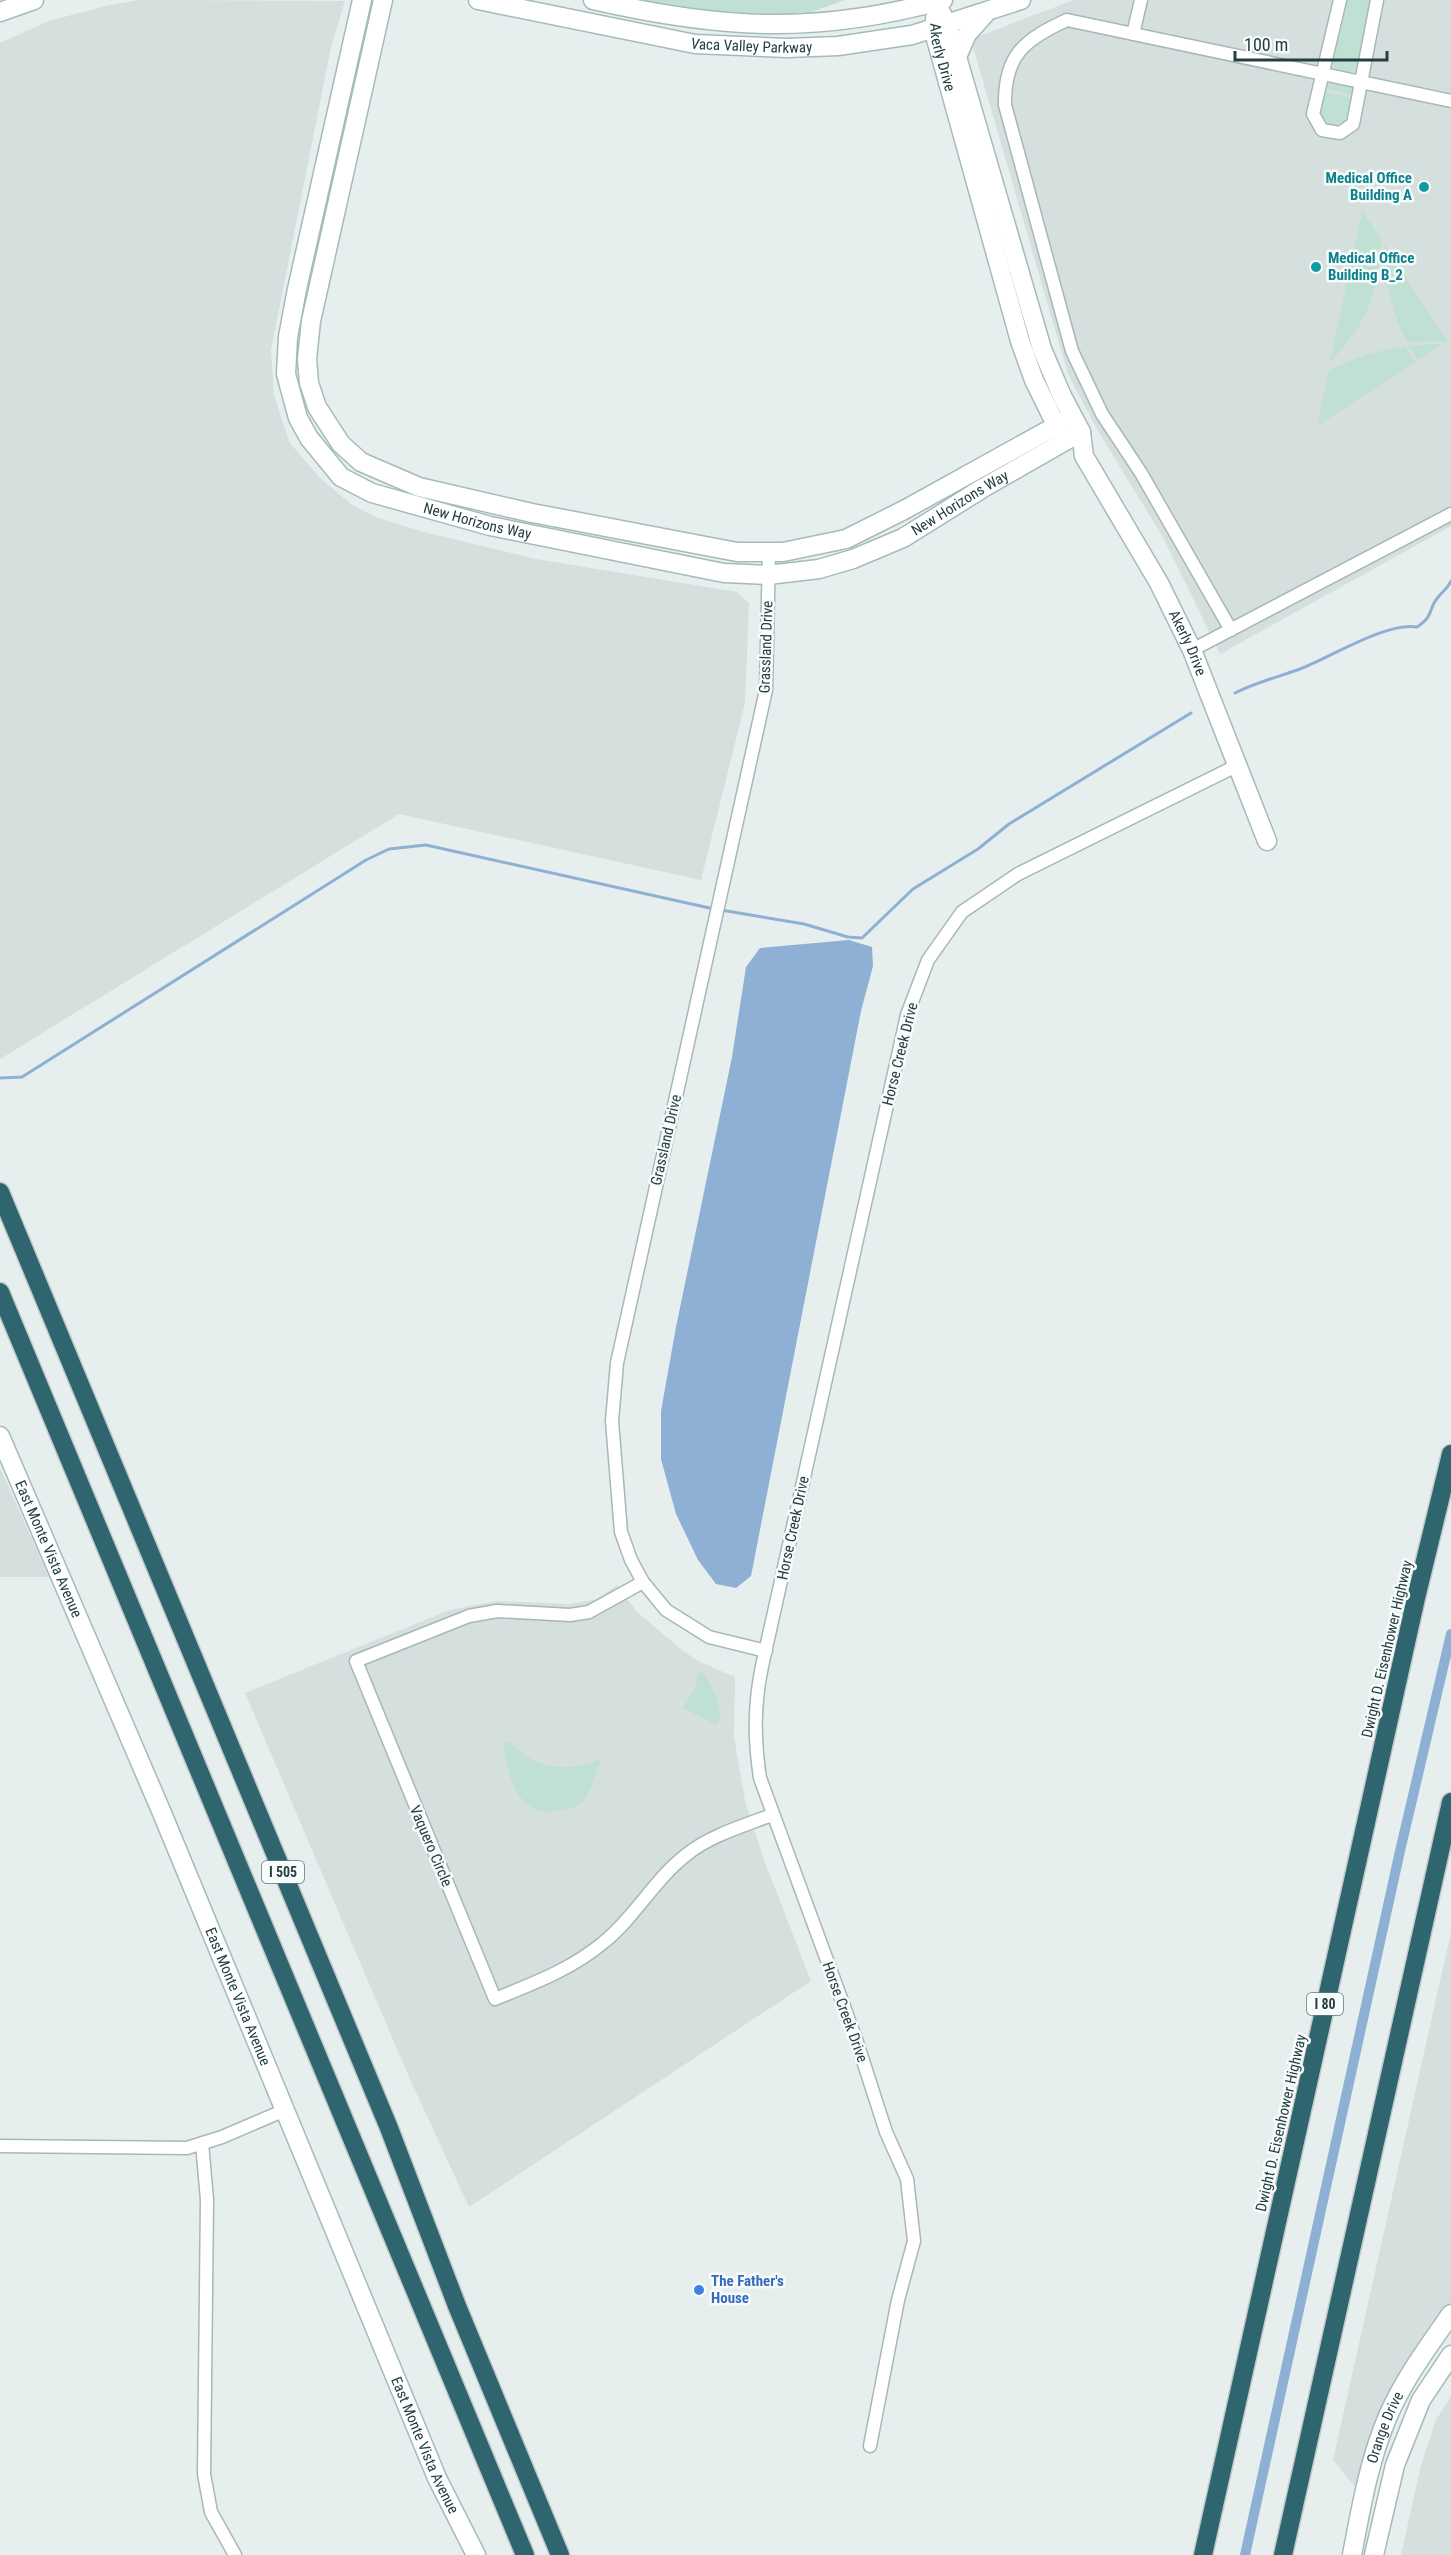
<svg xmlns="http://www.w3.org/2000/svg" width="1451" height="2555" font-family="'Roboto Condensed',sans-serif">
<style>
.built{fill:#d4dfde}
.green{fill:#bfe0d3}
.water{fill:#8eb0d4}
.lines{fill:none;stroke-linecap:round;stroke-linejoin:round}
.stream{stroke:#8eb0d4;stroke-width:3}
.canal{stroke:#8eb0d4;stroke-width:10}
.street-casing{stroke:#a8b7b7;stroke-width:15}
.secondary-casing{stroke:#a4bbbb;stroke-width:21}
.highway-casing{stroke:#c2c9ca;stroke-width:21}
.street{stroke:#fff;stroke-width:12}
.secondary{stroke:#fff;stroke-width:18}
.highway{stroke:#2f656f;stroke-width:18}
.culture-dot{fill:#0f9aa8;stroke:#f7fbfa;stroke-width:2}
.shop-dot{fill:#3f7fe0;stroke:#f7fbfa;stroke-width:2}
.labels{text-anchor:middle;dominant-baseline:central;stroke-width:5;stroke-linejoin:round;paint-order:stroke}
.shield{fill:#f7fbfa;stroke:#637779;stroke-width:1.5}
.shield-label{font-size:14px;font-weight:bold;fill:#243f42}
.street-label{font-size:15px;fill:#243f42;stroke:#f7fbfa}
.culture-label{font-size:15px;font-weight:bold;fill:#0d838f;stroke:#f7fbfa;text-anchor:end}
.shop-label{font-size:15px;font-weight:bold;fill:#366cbe;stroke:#f7fbfa;text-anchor:start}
</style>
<rect width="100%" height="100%" fill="#e6efee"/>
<!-- built -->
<path class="built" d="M141,0L345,1L331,47L271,350L274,395L282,420L290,443L319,477L351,504L375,517L424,532L536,559L737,592L749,603L745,703L701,880L399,814L0,1059V43L49,21L109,5Z
M1074,0H1451V526L1220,654L1164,539L1098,431L1068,374L973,47L977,37Z
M0,1468L49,1577H0Z
M617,1585L637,1612L682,1650L698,1661L735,1677L734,1737L745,1801L764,1860L811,1981L469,2207L409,2077L245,1693L450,1610L497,1601L570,1604L597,1599Z
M1451,1932V2312L1419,2357L1360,2493L1333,2460Z
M1451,2396V2555H1401L1421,2465L1436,2420Z"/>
<!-- green -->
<path class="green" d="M593,0H845L775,25Z
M1347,0H1370L1357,66L1352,72L1337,69L1333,65Z
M1327,80L1354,86V95L1324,88Z
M1324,92L1353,98L1345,121L1332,125C1317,118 1321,106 1324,92Z
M1362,211L1381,239L1377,281L1367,311L1356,331L1330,363Z
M1384,244L1447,341L1407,342C1391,310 1385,280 1384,244Z
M1432,344H1442L1418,360L1409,346Z
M1405,346L1415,362L1317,426L1329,370L1368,354Z
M700,1669C711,1684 719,1699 721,1718L716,1725L683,1708L694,1690Z
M506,1741C513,1743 518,1750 524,1755C549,1770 575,1771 601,1759C596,1771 593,1787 585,1798C578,1808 568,1810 556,1811C517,1817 507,1774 503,1743Z"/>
<!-- water -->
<path class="water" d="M849,940L872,947L873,966L861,1011L751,1576L736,1588L716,1584L698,1560L676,1514L661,1459V1411L676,1327L732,1057L746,967L760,948Z"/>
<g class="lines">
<!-- stream -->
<path class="stream" d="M1235,693C1257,682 1278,677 1300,669C1331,657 1386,622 1417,627C1436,614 1427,609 1439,596C1444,590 1448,588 1451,581
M721,910L804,924L848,937L862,938L913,889L978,849L1009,824L1191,713
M0,1078L22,1077L366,860L389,849L426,845L714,909"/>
<!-- canal -->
<path class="canal" d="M1245,2555L1400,1851L1451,1634"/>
<defs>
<path id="street" d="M1340,0L1313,114L1322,130L1340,133L1353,124L1377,0
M1133,34L1141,0
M1231,630L1141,473L1102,414L1072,351L1005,105C1004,55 1025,39 1067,20L1451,101
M1192,650L1451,514
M643,1582L589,1612L570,1615L497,1611L469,1616L356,1661L495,1999C534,1983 572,1969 604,1942C635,1917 654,1880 686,1855C711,1835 743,1826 772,1815
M766,1651L709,1637L666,1610L643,1582L631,1560L621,1532L612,1421L617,1363L766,690L769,552
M202,2143L207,2200L204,2474L211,2512L235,2555
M0,2146L187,2148L222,2137L285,2110
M870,2446L898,2300L914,2241L907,2179L886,2132L857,2042L760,1778C754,1738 754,1706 762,1666L907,1015L928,960L962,912L1018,874L1236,766"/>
<g id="secondary">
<path id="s1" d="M362,0L297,289L288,337L286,374L298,418L309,438L341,477L372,493L490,526L724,573L768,575L819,569L853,559L903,538L983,488L1081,432"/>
<path d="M383,0L311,321L307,359L309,383L317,407L341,444L361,462L419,487L532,513L737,552H783L846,539L904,510L1072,417"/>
<path id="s2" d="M478,0L695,44L787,48L838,46L912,35L1021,0"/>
<path d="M593,0C720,29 816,35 943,0"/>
<path id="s3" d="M936,2L947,25L957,57L1042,349L1062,396L1081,432L1084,456L1159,583L1192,650L1267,841"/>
<path d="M0,12L34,0"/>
<path id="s4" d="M935,18L936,39L1020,341L1034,380L1061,435"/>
<path d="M957,57L967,34L985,14"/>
<path id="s5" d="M0,1436L162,1813L437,2478L476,2555"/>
<path id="s6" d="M1352,2555C1361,2508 1369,2460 1388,2416C1404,2379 1428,2347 1451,2314"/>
<path d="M1374,2555L1395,2465L1421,2400L1451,2355"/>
</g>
<path id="highway" d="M0,1192L389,2128L457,2306L560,2555
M0,1292L525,2555
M1203,2555L1416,1598L1451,1454
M1283,2555L1451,1802"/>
</defs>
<!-- street casing -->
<use href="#street" class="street-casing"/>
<!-- secondary casing -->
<use href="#secondary" class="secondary-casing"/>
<!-- highway casing -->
<use href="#highway" class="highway-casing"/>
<!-- street -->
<use href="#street" class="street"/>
<!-- secondary -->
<use href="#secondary" class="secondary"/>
<!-- highway -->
<use href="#highway" class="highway"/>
</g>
<!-- markers -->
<g class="culture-dot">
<circle cx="1424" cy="187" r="6"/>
<circle cx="1316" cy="267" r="6"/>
</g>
<circle class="shop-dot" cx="699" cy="2290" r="6"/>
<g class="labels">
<!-- shield labels -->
<g class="shield">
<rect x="262" y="1861" width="42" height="22" rx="4.5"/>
<rect x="1307" y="1993" width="36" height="22" rx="4.5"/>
</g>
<g class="shield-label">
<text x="283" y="1872">I 505</text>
<text x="1325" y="2004">I 80</text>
</g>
<!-- street labels -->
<g class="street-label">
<text stroke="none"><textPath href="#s2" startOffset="278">Vaca Valley Parkway</textPath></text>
<text stroke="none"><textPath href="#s4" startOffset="40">Akerly Drive</textPath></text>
<text stroke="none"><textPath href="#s1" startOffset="1149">New Horizons Way</textPath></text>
<text stroke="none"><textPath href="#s1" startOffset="645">New Horizons Way</textPath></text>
<text stroke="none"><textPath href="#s3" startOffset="693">Akerly Drive</textPath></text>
<text transform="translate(766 647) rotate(-88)">Grassland Drive</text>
<text transform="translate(900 1054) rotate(-76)">Horse Creek Drive</text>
<text transform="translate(666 1140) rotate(-77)">Grassland Drive</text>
<text transform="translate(793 1528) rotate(-78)">Horse Creek Drive</text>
<text stroke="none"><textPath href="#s5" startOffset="123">East Monte Vista Avenue</textPath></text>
<text transform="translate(1387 1649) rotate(-77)">Dwight D. Eisenhower Highway</text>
<text transform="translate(431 1846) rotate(67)">Vaquero Circle</text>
<text stroke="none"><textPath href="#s5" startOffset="609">East Monte Vista Avenue</textPath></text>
<text transform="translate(845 2012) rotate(70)">Horse Creek Drive</text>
<text transform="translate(1281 2123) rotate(-77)">Dwight D. Eisenhower Highway</text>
<text stroke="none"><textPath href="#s6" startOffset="132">Orange Drive</textPath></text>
<text stroke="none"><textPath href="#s5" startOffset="1095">East Monte Vista Avenue</textPath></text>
</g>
<!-- culture labels -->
<g class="culture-label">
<text x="1412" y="178">Medical Office<tspan x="1412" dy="17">Building A</tspan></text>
<text x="1328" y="258" text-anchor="start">Medical Office<tspan x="1328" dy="17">Building B_2</tspan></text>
</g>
<!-- shop labels -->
<g class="shop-label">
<text x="711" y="2281">The Father's<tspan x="711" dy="17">House</tspan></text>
</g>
</g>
<!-- scale -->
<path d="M1235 51v9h152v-9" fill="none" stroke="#243f42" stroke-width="3"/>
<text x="1244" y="51" font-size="18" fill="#243f42" stroke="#f7fbfa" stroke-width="4.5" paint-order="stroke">100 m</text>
</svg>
